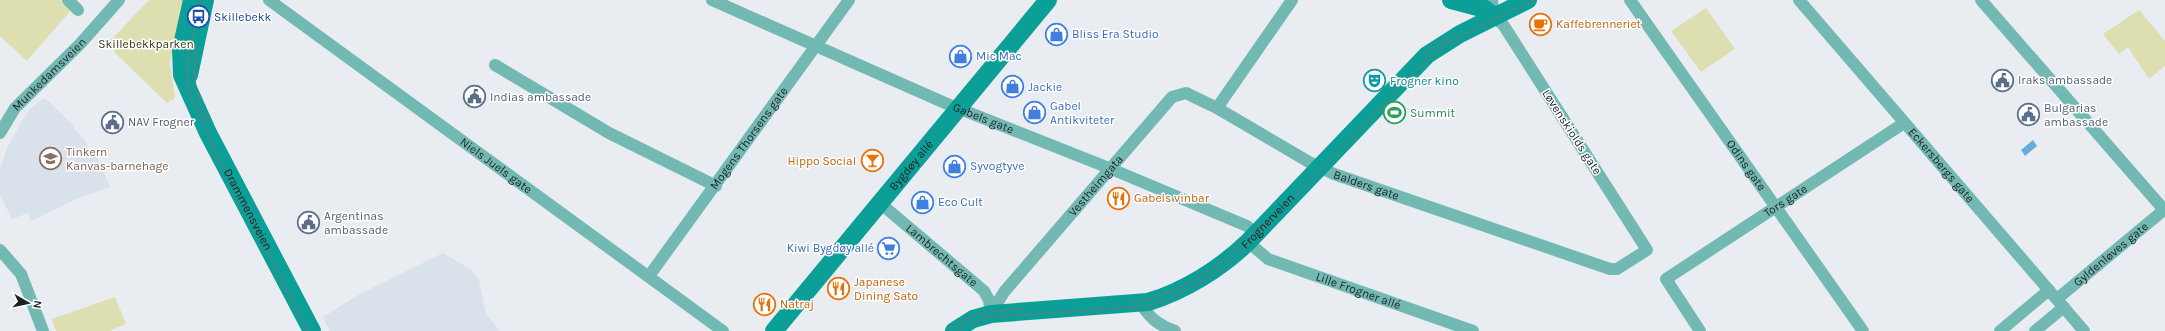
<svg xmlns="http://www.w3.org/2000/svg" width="2165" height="331" font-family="Karla,sans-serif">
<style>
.built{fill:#d9e2eb}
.green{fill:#dddfb1}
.water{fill:#69addd}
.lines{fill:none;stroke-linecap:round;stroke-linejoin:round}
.street{stroke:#73b9b3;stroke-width:12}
.secondary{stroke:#0b9f97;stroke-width:18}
.tram{stroke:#76777a;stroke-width:1}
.labels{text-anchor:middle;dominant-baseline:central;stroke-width:3;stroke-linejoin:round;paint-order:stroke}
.transit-label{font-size:12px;fill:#164399;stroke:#fff;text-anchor:start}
.food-label{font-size:12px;fill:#c56008;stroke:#fff;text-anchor:start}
.shop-label{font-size:12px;fill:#366cbe;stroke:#fff;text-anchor:start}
.park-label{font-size:12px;fill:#343513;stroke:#fff}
.street-label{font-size:12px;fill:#1f2022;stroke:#fff}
.service-label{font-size:12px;fill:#4e5e75;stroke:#fff;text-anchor:start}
.culture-label{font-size:12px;fill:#0d838f;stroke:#fff;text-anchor:start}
.leisure-label{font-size:12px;fill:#27864d;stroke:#fff;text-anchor:start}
.education-label{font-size:12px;fill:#785e54;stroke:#fff;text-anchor:start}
</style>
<rect width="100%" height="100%" fill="#e9ecf0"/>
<!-- built -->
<path class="built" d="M42,99H46L75,127L74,129L85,140L89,149L96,154L110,187L79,198L31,221L28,213L12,219L0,195V170L7,148L21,123L30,109Z
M443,253L472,270L479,280L486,314L500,331H330L323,317L360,294Z"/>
<!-- green -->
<path class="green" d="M0,0H60L71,10L27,61L0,36Z
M149,0H184L170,63L175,98L167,103L117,55L109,42Z
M1706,8L1735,49L1701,72L1671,31Z
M2139,10L2165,41V66L2149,79L2128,47L2119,54L2103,34Z
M115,297L126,324L109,331H56L52,319Z"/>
<!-- water -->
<path class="water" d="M2033,140L2037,146L2025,156L2021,150Z"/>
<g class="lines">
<!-- street -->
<g class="street">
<path d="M68,0L78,10"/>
<path id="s1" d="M269,0L723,331"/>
<path id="s2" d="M712,0L945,103L1109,168L1247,226L1256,234"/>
<path id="s3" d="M1292,0L1217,108L1309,162L1334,174L1610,269H1617L1647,250L1504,26L1494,16L1492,0"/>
<path id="s4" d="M1630,0L1863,331"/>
<path id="s5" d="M1799,0L2084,331"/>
<path d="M1981,0L2165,211"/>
<path d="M495,65L609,133L716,186"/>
<path id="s6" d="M0,133L15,108L80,44L119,0"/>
<path id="s7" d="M880,203L984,291L989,300L991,314"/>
<path id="s8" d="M1248,242L1268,259L1473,331"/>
<path d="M0,250L21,274L43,331"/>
<path id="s9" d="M649,276L849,0"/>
<path id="s10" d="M2057,299L2165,209"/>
<path d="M1141,304C1150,318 1158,325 1175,331"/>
<path id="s11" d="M991,314L1004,292L1172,97L1186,93L1217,108"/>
<path id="s12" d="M1700,331L1666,279L1904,123"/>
<path d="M2000,331L2049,290"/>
<path d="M2035,331L2064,307"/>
</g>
<!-- secondary -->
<g class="secondary">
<path id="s13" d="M192,0L181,50L182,75L208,133L312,331"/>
<path d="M1451,0L1485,9L1494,16"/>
<path d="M189,75L205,0"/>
<path id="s14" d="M774,331L1048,0"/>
<path id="s15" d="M954,331L973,319L991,314L1148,302C1185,291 1221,268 1248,242L1427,55L1460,34L1528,0"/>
</g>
<!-- tram -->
<path class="tram" d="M201,0L188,58L187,75L190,94L216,154L308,331
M197,44C191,72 196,95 207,121
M1424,54L1456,33
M1129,302C1180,298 1229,259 1262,223
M949,331C970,310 996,311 1024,309
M958,331L971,323L990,317L1147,306C1181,297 1214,276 1240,254L1427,59L1452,41L1534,0"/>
</g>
<!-- icons -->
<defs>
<symbol id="bus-ring" viewBox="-11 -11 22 22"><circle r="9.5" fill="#fff" stroke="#1a4fb4" stroke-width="1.5"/><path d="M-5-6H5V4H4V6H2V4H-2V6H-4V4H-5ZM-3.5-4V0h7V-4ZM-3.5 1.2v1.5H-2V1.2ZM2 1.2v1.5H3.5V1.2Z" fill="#1a4fb4"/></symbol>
<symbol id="cafe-ring" viewBox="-11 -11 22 22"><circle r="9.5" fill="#fff" stroke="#e8710a" stroke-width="1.5"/><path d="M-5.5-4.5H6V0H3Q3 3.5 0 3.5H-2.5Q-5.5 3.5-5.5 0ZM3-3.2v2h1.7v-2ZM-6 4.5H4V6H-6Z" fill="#e8710a"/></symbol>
<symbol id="shop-ring" viewBox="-11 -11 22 22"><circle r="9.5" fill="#fff" stroke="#3f7fe0" stroke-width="1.5"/><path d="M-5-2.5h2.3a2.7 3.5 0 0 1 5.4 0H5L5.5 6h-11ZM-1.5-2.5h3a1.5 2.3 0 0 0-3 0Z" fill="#3f7fe0"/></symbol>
<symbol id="civic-ring" viewBox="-11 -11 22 22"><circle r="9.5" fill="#fff" stroke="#5c6f8a" stroke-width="1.5"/><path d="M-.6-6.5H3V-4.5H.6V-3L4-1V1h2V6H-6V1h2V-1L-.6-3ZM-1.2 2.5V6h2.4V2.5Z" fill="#5c6f8a"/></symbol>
<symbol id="theatre-ring" viewBox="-11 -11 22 22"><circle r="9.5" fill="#fff" stroke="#0f9aa8" stroke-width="1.5"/><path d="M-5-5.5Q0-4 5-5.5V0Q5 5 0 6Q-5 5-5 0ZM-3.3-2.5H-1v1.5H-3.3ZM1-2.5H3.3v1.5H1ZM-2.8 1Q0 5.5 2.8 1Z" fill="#0f9aa8"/></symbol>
<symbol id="stadium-ring" viewBox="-11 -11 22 22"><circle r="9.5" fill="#fff" stroke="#2e9e5b" stroke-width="1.5"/><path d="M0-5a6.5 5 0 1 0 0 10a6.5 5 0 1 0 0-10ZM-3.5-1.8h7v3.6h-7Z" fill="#2e9e5b"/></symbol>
<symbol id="school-ring" viewBox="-11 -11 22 22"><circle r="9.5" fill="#fff" stroke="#8d6e63" stroke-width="1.5"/><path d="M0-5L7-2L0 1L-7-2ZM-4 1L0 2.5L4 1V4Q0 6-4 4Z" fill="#8d6e63"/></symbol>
<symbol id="bar-ring" viewBox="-11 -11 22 22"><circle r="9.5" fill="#fff" stroke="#e8710a" stroke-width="1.5"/><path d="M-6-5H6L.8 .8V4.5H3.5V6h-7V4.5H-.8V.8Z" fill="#e8710a"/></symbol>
<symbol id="restaurant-ring" viewBox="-11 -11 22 22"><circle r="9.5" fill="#fff" stroke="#e8710a" stroke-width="1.5"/><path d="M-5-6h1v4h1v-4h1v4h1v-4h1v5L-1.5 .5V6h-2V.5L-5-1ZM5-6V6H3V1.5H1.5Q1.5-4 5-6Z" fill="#e8710a"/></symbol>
<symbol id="supermarket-ring" viewBox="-11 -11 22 22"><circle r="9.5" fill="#fff" stroke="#3f7fe0" stroke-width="1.5"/><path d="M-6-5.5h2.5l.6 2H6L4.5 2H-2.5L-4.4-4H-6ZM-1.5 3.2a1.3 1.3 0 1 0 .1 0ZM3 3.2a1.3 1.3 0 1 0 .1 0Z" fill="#3f7fe0"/></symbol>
</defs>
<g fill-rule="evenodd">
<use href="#bus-ring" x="186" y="4" width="25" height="25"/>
<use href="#cafe-ring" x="1528" y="12" width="25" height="25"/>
<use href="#shop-ring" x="1044" y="22" width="25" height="25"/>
<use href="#shop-ring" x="948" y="44" width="25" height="25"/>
<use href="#civic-ring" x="1990" y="68" width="25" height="25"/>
<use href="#theatre-ring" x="1362" y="68" width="25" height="25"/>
<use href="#shop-ring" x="1000" y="74" width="25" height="25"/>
<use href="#civic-ring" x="462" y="84" width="25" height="25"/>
<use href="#shop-ring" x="1022" y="100" width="25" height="25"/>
<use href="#stadium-ring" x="1382" y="100" width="25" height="25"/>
<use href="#civic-ring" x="2016" y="102" width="25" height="25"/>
<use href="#civic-ring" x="100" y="110" width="25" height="25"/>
<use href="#school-ring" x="38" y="146" width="25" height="25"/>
<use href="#bar-ring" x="860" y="148" width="25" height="25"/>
<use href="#shop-ring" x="942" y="154" width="25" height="25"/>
<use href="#restaurant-ring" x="1106" y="186" width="25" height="25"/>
<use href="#shop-ring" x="910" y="190" width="25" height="25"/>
<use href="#civic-ring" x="296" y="210" width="25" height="25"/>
<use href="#supermarket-ring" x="876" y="236" width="25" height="25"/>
<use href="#restaurant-ring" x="826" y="276" width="25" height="25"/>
<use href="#restaurant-ring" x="752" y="292" width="25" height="25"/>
</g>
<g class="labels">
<!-- transit labels -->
<g class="transit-label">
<text x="214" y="17">Skillebekk</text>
</g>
<!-- food labels -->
<g class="food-label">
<text x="1556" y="24">Kaffebrenneriet</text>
<text x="856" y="161" text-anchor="end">Hippo Social</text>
<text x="1134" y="198">Gabels vinbar</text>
<text x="854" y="282">Japanese<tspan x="854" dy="14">Dining Sato</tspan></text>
<text x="780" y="304">Natraj</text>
</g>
<!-- shop labels -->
<g class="shop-label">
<text x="1072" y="34">Bliss Era Studio</text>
<text x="976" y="56">Mic Mac</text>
<text x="1028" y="87">Jackie</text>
<text x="1050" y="106">Gabel<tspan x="1050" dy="14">Antikviteter</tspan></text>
<text x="970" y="166">Syvogtyve</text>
<text x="938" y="202">Eco Cult</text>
<text x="874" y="248" text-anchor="end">Kiwi Bygdøy allé</text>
</g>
<!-- park labels -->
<g class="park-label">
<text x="146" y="44">Skillebekkparken</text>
</g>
<!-- street labels -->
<g class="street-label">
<text stroke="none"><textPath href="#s6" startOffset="77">Munkedamsveien</textPath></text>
<text stroke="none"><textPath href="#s2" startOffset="296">Gabels gate</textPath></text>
<text transform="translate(1572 132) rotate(57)">Løvenskiolds gate</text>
<text stroke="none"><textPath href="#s9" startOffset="170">Mogens Thorsens gate</textPath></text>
<text stroke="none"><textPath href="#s1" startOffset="281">Niels Juels gate</textPath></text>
<text stroke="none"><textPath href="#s14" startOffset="215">Bygdøy allé</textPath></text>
<text stroke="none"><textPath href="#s5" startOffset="218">Eckersbergs gate</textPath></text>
<text stroke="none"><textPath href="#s4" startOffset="202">Odins gate</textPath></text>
<text stroke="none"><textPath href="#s11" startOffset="166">Vestheimgata</textPath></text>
<text stroke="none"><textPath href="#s3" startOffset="300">Balders gate</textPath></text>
<text stroke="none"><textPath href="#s12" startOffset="205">Tors gate</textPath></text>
<text stroke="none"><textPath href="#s13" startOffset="226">Drammensveien</textPath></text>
<text stroke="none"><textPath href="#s15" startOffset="345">Frognerveien</textPath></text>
<text stroke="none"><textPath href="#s10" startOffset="70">Gyldenløves gate</textPath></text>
<text stroke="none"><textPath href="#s7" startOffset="81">Lambrechtsgate</textPath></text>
<text stroke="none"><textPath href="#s8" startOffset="122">Lille Frogner allé</textPath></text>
</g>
<!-- service labels -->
<g class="service-label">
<text x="2018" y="80">Iraks ambassade</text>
<text x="490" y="97">Indias ambassade</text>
<text x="2044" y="108">Bulgarias<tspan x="2044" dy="14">ambassade</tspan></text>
<text x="128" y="122">NAV Frogner</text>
<text x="324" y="216">Argentinas<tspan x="324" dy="14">ambassade</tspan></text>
</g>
<!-- culture labels -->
<g class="culture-label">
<text x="1390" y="81">Frogner kino</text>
</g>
<!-- leisure labels -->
<g class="leisure-label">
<text x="1410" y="113">Summit</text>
</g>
<!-- education labels -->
<g class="education-label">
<text x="66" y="152">Tinkern<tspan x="66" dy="14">Kanvas-barnehage</tspan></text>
</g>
</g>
<!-- north arrow -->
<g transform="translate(28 303) rotate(99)" stroke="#ffffff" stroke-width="3" paint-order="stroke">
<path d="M0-3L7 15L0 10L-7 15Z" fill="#1f2022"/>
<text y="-6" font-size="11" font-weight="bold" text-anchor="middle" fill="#1f2022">N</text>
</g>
</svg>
